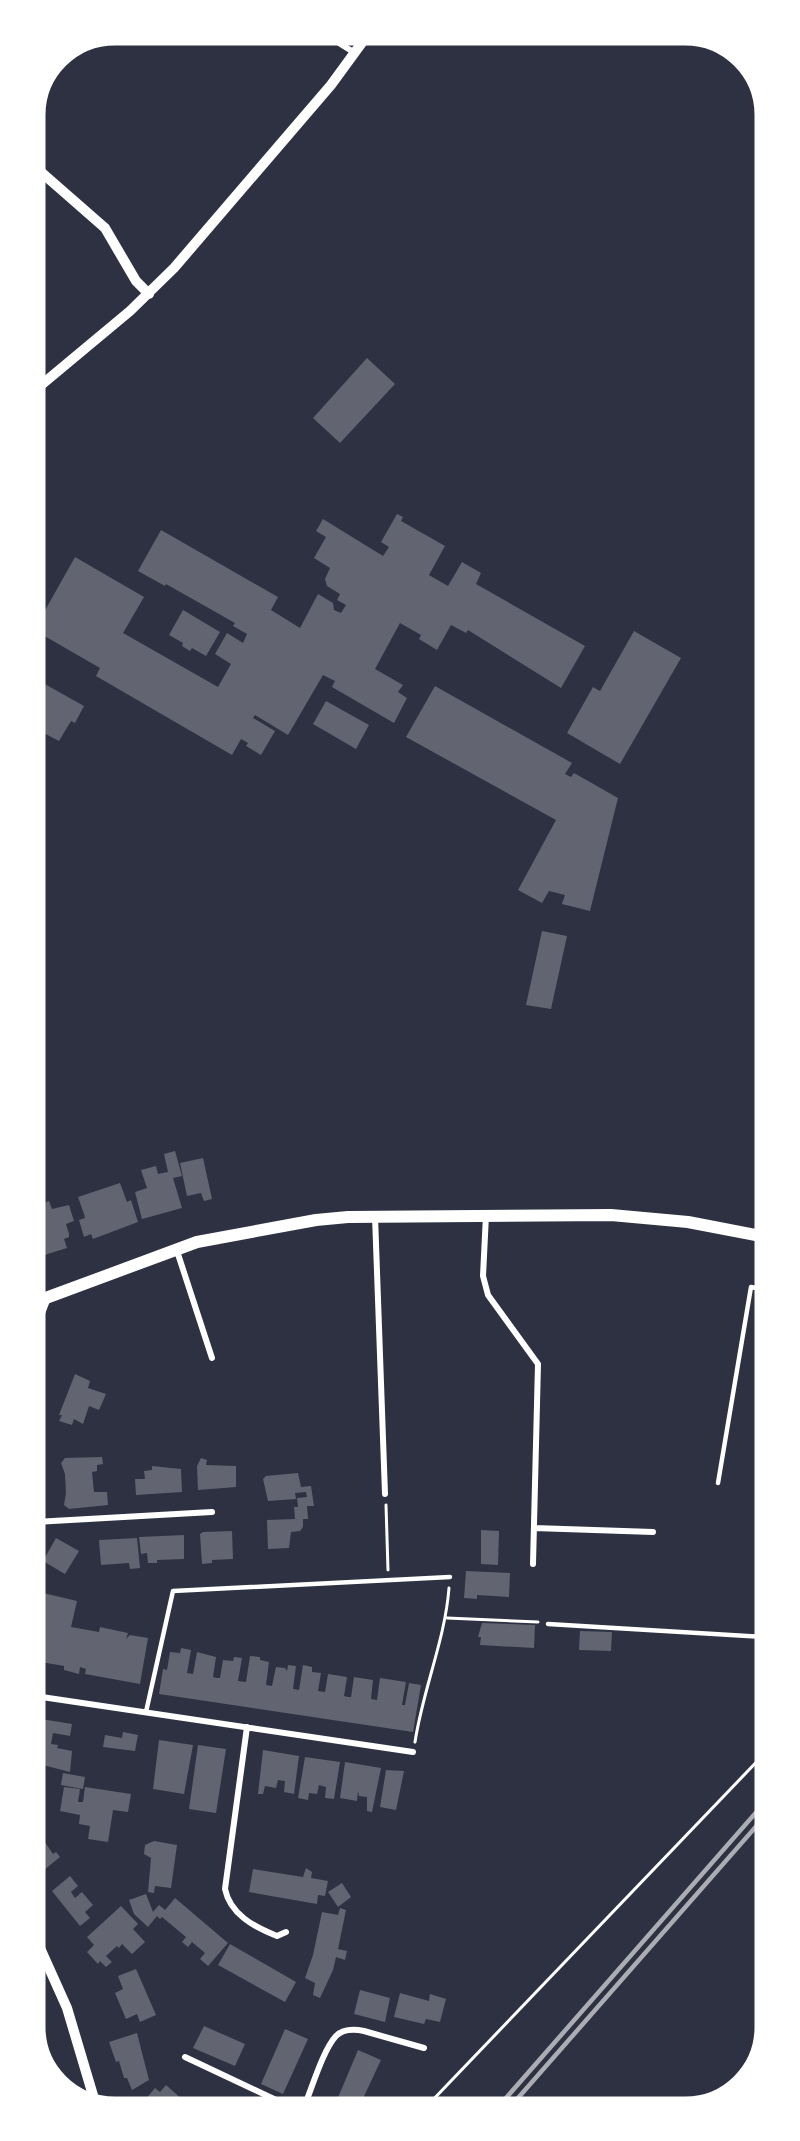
<svg xmlns="http://www.w3.org/2000/svg" width="800" height="2141" font-family="Montserrat,sans-serif">
<style>
.building{fill:#626471}
.lines{fill:none;stroke-linecap:round;stroke-linejoin:round}
.path{stroke:#fff;stroke-width:3}
.service{stroke:#fff;stroke-width:4.5}
.minor{stroke:#fff;stroke-width:6}
.tertiary{stroke:#fff;stroke-width:10}
.secondary{stroke:#fff;stroke-width:12}
.rail{stroke:#abadb3;stroke-width:4.5}
.rim{fill:none;stroke:#fff;stroke-width:3}
</style>
<rect width="100%" height="100%" fill="#2d3142"/>
<!-- building -->
<path class="building" d="M33,212L44,223L35,232L33,231Z
M367,358L395,384L340,443L313,418Z
M397,514L403,517L401,521L445,546L429,575L448,586L462,562L481,573L476,584L585,646L561,688L468,630L466,633L451,625L437,650L419,639L421,635L400,623L375,669L403,685L398,692L407,698L394,723L332,687L335,681L323,675L288,735L255,715L253,718L275,731L261,755L246,746L248,743L241,739L232,755L96,676L100,668L34,630L75,557L144,597L123,633L218,687L231,664L215,654L227,633L243,643L247,634L233,626L235,623L166,584L165,586L138,571L161,530L278,597L271,610L300,628L318,594L333,603L334,610L341,613L346,605L337,600L340,594L327,586L325,579L330,568L314,558L326,537L316,531L323,519L383,556L389,547L381,542Z
M183,610L220,632L206,656L192,648L190,651L182,646L183,643L169,635Z
M634,631L681,658L620,764L567,733L593,687L600,691Z
M34,678L84,706L75,723L71,721L59,741L36,729L34,733Z
M435,686L572,763L565,774L571,777L574,773L618,798L590,911L562,904L565,895L549,891L542,903L518,890L556,820L406,737Z
M326,701L369,725L356,749L313,724Z
M542,931L567,936L551,1009L526,1005Z
M175,1151L182,1176L173,1178L182,1208L142,1219L135,1192L147,1188L141,1170L156,1166L158,1174L168,1172L164,1154Z
M203,1158L212,1199L204,1201L201,1193L187,1196L180,1163Z
M120,1183L127,1202L131,1200L138,1222L93,1239L91,1234L84,1237L79,1220L85,1218L84,1214L78,1197Z
M49,1201L52,1209L69,1205L74,1221L66,1224L69,1234V1237L64,1239L67,1248L35,1258V1206Z
M75,1374L90,1381L88,1388L106,1394L99,1410L89,1406L83,1424L74,1419L72,1425L59,1421L62,1415H59Z
M102,1457L103,1464L97,1465V1471L92,1472L94,1492H107L108,1505L69,1509L64,1505L66,1493L65,1474L61,1463L65,1458Z
M201,1458L207,1460L206,1465L236,1466V1487L198,1490L197,1466Z
M152,1466L181,1469L182,1492L136,1495L135,1479H145L144,1471L152,1470Z
M298,1473L301,1487L311,1486L314,1506H307L308,1519H303V1527L300,1531L291,1532L289,1548L268,1549L267,1520L295,1519L294,1507H298L297,1498L307,1497L306,1492L295,1493L296,1499L268,1501L263,1479L266,1476Z
M481,1530L499,1531L498,1565L481,1564Z
M232,1531L233,1559L212,1560V1563L202,1564L200,1534L203,1532Z
M184,1535V1559L157,1560V1563H148L147,1553L141,1554L139,1537Z
M56,1538L79,1551L65,1574L43,1561Z
M137,1538L140,1568L130,1569L129,1563L101,1565L99,1540Z
M466,1571L510,1573L509,1597L477,1595V1599L464,1598Z
M39,1592L77,1601L71,1627L99,1632L100,1627L128,1633L126,1639L130,1635L148,1638L140,1684L85,1674L86,1669L80,1667L79,1674L64,1670V1666L41,1662L44,1647L35,1648V1596Z
M482,1623L535,1625L534,1648L480,1645L481,1637H478Z
M580,1631L612,1632L611,1651L579,1650Z
M181,1648L191,1650L187,1673L193,1674L197,1652L216,1657L213,1677L217,1678H220L223,1660L233,1661L234,1657L242,1658L238,1681L246,1682L250,1656L260,1657V1660L269,1662L266,1685L272,1686L276,1667L285,1668L287,1671L288,1665L296,1666L293,1689L299,1690L303,1665L312,1667V1672L321,1673L318,1691L325,1692L328,1674L347,1677L344,1696L348,1697H351L354,1677L373,1680L371,1699L377,1700L380,1678L406,1682L402,1705H405L409,1683L421,1685L413,1732L159,1694L163,1669L167,1670L170,1652L180,1653Z
M35,1718L72,1724L70,1736L53,1733L51,1744L58,1745L57,1748L72,1751L70,1772L35,1763Z
M123,1732L138,1735L135,1751L103,1747L105,1735L122,1738Z
M159,1740L193,1745L184,1794L153,1789Z
M198,1745L226,1749L216,1813L189,1809Z
M263,1750L299,1756L294,1794L284,1792L285,1781L278,1780L276,1788L265,1786L263,1794H258Z
M305,1757L340,1762L334,1799L325,1798L326,1787L319,1785L317,1794L309,1793L308,1800L298,1798Z
M345,1762L381,1768L372,1812L367,1811V1797L359,1796L358,1791L357,1801L340,1798Z
M386,1770L404,1771L396,1810L380,1807Z
M63,1773L85,1777L83,1789L61,1785Z
M64,1787L80,1789L78,1802H83L85,1787L131,1794L128,1812L113,1810L108,1842L88,1839L90,1826L79,1824L80,1815L60,1811Z
M36,1829L53,1854L56,1852L60,1857L38,1875L36,1871Z
M154,1841L177,1845L171,1888L155,1886L154,1893L148,1892L151,1858L144,1854L145,1845Z
M306,1868L312,1872L311,1878L328,1881L325,1896L318,1895L317,1904L249,1892L253,1869L303,1877Z
M70,1876L78,1886L71,1892L75,1898L82,1892L93,1905L85,1912L90,1918L80,1926L52,1891Z
M342,1883L351,1897L338,1907L328,1892Z
M146,1894L153,1912L159,1905L165,1910L175,1898L228,1943L208,1966L200,1959L205,1953L192,1942L188,1947L182,1942L186,1937L162,1917L160,1919L157,1916L148,1927L134,1914L129,1900Z
M121,1906L138,1924L133,1929L145,1942L132,1954L122,1944L119,1948L117,1946L106,1956L112,1962L106,1967L100,1961L98,1964L87,1952L94,1945L87,1937Z
M340,1908L346,1910L338,1949L347,1951L345,1960L336,1957L333,1970L320,1998L313,1995L315,1983L305,1978L313,1955L322,1912L338,1915Z
M230,1944L296,1982L285,2002L218,1965Z
M136,1969L156,2015L140,2022L137,2014L126,2019L115,1993L123,1989L118,1976Z
M360,1990L390,1998L385,2022L354,2014Z
M400,1993L429,2001L430,1994L446,1999L440,2022L426,2019L424,2024L394,2017Z
M204,2026L245,2044L235,2066L193,2048Z
M285,2029L308,2039L283,2094L261,2084Z
M137,2033L149,2080L132,2090L127,2078H124L119,2061L116,2062L109,2042Z
M358,2050L381,2060L359,2107H334Z
M166,2085L184,2101L178,2107L140,2106L155,2088L160,2092Z"/>
<g class="lines">
<!-- path -->
<path class="path" d="M386,1505L388,1570
M447,1618L538,1622
M415,1742C423,1689 445,1640 449,1588
M427,2106L767,1751"/>
<!-- service -->
<path class="service" d="M718,1483L751,1287L766,1290
M548,1624L766,1637
M146,1712L173,1591L450,1577"/>
<!-- minor -->
<path class="minor" d="M323,33L355,53
M719,44L749,70
M486,1215L483,1276L488,1295L538,1364L533,1564
M375,1216L385,1494
M176,1248L212,1358
M35,1522L212,1512
M534,1528L653,1532
M35,1696L413,1752
M247,1727L225,1889C230,1914 254,1927 277,1936L286,1932
M185,2057L291,2107
M304,2107C312,2088 323,2050 336,2036C343,2029 354,2029 364,2031L424,2048"/>
<!-- tertiary -->
<path class="tertiary" d="M33,165L105,228L136,281L149,294
M34,391L130,311L174,268L331,85L369,33
M36,1939L67,2008L95,2102"/>
<!-- secondary -->
<path class="secondary" d="M35,1302L197,1242L316,1220L348,1217L611,1215L688,1222L766,1237
M35,1323L44,1300"/>
<!-- rail -->
<path class="rail" d="M499,2106L767,1800
M511,2106L767,1814"/>
</g>
<!-- crop -->
<path d="M0 0H800V2141H0ZM115 44H685A71 71 0 0 1 756 115V2027A71 71 0 0 1 685 2098H115A71 71 0 0 1 44 2027V115A71 71 0 0 1 115 44Z" fill="#fff" fill-rule="evenodd"/>
<path class="rim" d="M115 44H685A71 71 0 0 1 756 115V2027A71 71 0 0 1 685 2098H115A71 71 0 0 1 44 2027V115A71 71 0 0 1 115 44Z"/>
</svg>
